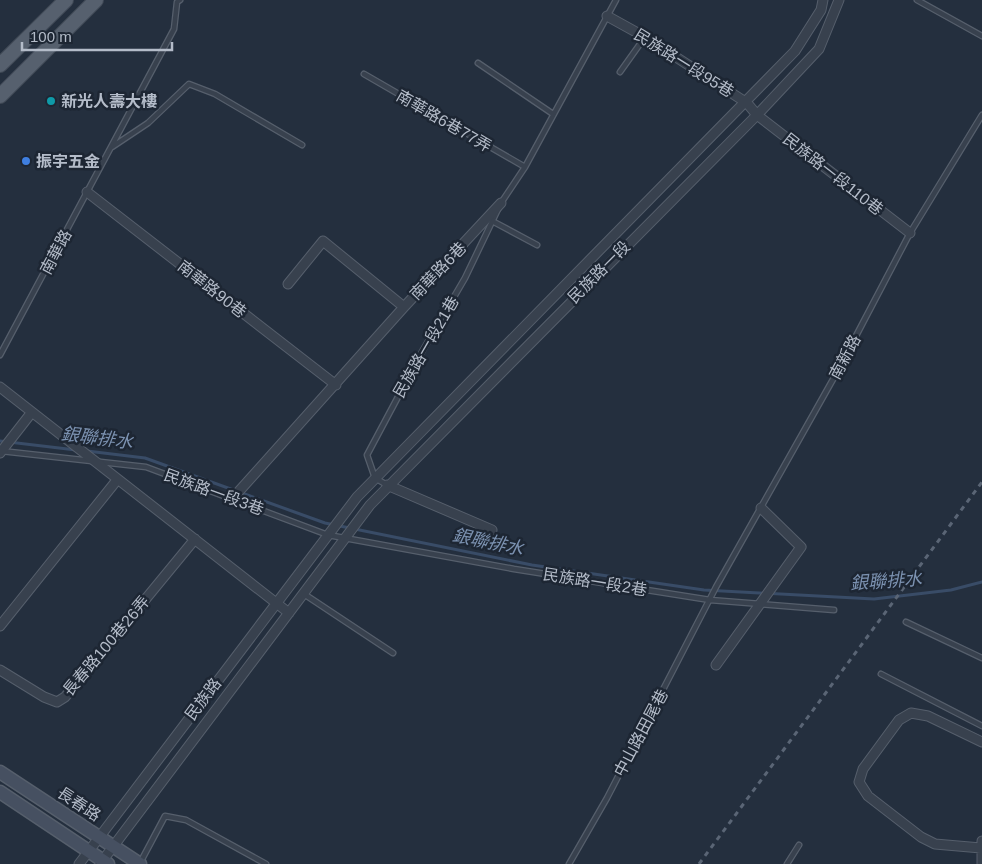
<svg xmlns="http://www.w3.org/2000/svg" width="982" height="864" font-family="Helvetica,'Noto Sans TC',sans-serif">
<style>
.lines{fill:none;stroke-linecap:round;stroke-linejoin:round}
.stream{stroke:#394c67;stroke-width:3}
.lane-casing{stroke:#565f6c;stroke-width:7}
.street-casing{stroke:#565f6c;stroke-width:11}
.secondary-casing{stroke:#565f6c;stroke-width:15}
.primary-casing{stroke:#414a57;stroke-width:16}
.lane{stroke:#38414e;stroke-width:4.5}
.street{stroke:#38414e;stroke-width:9}
.secondary{stroke:#465061;stroke-width:12}
.primary{stroke:#56606e;stroke-width:14}
.rail{stroke:#5a6575;stroke-width:3;stroke-dasharray:5 5;stroke-linecap:butt}
.culture-dot{fill:#0f9aa8;stroke:#1d2633;stroke-width:2}
.shop-dot{fill:#3f7fe0;stroke:#1d2633;stroke-width:2}
.labels{text-anchor:middle;dominant-baseline:central;stroke-width:5;stroke-linejoin:round;paint-order:stroke}
.street-label{font-size:16px;fill:#b4bcc9;stroke:#1d2633}
.poi-label{font-size:16px;font-weight:bold;fill:#b4bcc9;stroke:#1d2633;text-anchor:start}
.water-label{font-size:18px;font-style:italic;fill:#7c92b1;stroke:#1d2633}
</style>
<rect width="100%" height="100%" fill="#242f3e"/>
<g class="lines">
<!-- stream -->
<path class="stream" d="M0,441L76,450
M87,451L145,458L325,523L532,565L704,590L874,599L951,590L982,582"/>
<defs>
<path id="lane" d="M917,0L982,36
M478,63L553,114
M620,72L645,37
M364,74L525,167
M112,147L148,123L189,84L215,94L302,145
M494,222L537,245
M0,355L174,29L177,2L180,0
M1,451L146,467L328,535L514,569L710,600L834,610
M387,485L375,478L367,455L423,350L465,278L501,203L525,167L616,0
M304,594L393,653
M906,622L982,658
M881,674L982,726
M140,863L165,816L186,820L266,864
M569,864L607,798L716,587L836,374L910,233L982,115
M787,864L799,845"/>
<path id="street" d="M607,16L645,37L747,103L757,115L910,233
M87,192L336,385
M288,284L323,241L404,307
M0,387L289,613
M0,453L32,412
M387,485L492,530
M232,499L404,307L501,203
M0,626L117,480
M716,665L801,547L761,508
M0,670L44,697L57,702L65,697L195,539
M981,848L935,844L921,837L868,796L859,782L863,769L899,720L911,713L928,716L982,742
M79,864L357,497L795,51L821,10L823,0
M100,864L370,505L757,115L819,49L839,0
M982,864V841"/>
<path id="secondary" d="M0,772L140,864
M0,792L108,864"/>
<path id="primary" d="M0,65L66,0
M0,96L96,0"/>
</defs>
<!-- lane casing -->
<use href="#lane" class="lane-casing"/>
<!-- street casing -->
<use href="#street" class="street-casing"/>
<!-- secondary casing -->
<use href="#secondary" class="secondary-casing"/>
<!-- primary casing -->
<use href="#primary" class="primary-casing"/>
<!-- lane -->
<use href="#lane" class="lane"/>
<!-- street -->
<use href="#street" class="street"/>
<!-- secondary -->
<use href="#secondary" class="secondary"/>
<!-- primary -->
<use href="#primary" class="primary"/>
<!-- rail -->
<path class="rail" d="M699,864L982,482"/>
</g>
<!-- markers -->
<circle class="culture-dot" cx="51" cy="101" r="5"/>
<circle class="shop-dot" cx="26" cy="161" r="5"/>
<g class="labels">
<!-- street labels -->
<g class="street-label">
<text transform="translate(684 63) rotate(32)">民族路一段95巷</text>
<text transform="translate(444 121) rotate(30)">南華路6巷77弄</text>
<text transform="translate(833 174) rotate(38)">民族路一段110巷</text>
<text transform="translate(56 252) rotate(-62)">南華路</text>
<text transform="translate(438 271) rotate(-46)">南華路6巷</text>
<text transform="translate(599 272) rotate(-45)">民族路一段</text>
<text transform="translate(212 289) rotate(38)">南華路90巷</text>
<text transform="translate(426 347) rotate(-60)">民族路一段21巷</text>
<text transform="translate(845 357) rotate(-62)">南新路</text>
<text transform="translate(214 492) rotate(20)">民族路一段3巷</text>
<text transform="translate(595 582) rotate(9)">民族路一段2巷</text>
<text transform="translate(106 646) rotate(-50)">長春路100巷26弄</text>
<text transform="translate(203 699) rotate(-53)">民族路</text>
<text transform="translate(641 733) rotate(-62)">中山路田尾巷</text>
<text transform="translate(79 804) rotate(33)">長春路</text>
</g>
<!-- poi labels -->
<g class="poi-label">
<text x="61" y="101">新光人壽大樓</text>
<text x="36" y="161">振宇五金</text>
</g>
<!-- water labels -->
<g class="water-label">
<text transform="translate(97 438) rotate(7)">銀聯排水</text>
<text transform="translate(488 542) rotate(12)">銀聯排水</text>
<text transform="translate(886 581) rotate(-4)">銀聯排水</text>
</g>
</g>
<!-- scale -->
<path d="M22 42v8h150v-8" fill="none" stroke="#b4bcc9" stroke-width="2.5"/>
<text x="30" y="42" font-size="15" fill="#b4bcc9" stroke="#1d2633" stroke-width="4" paint-order="stroke">100 m</text>
</svg>
